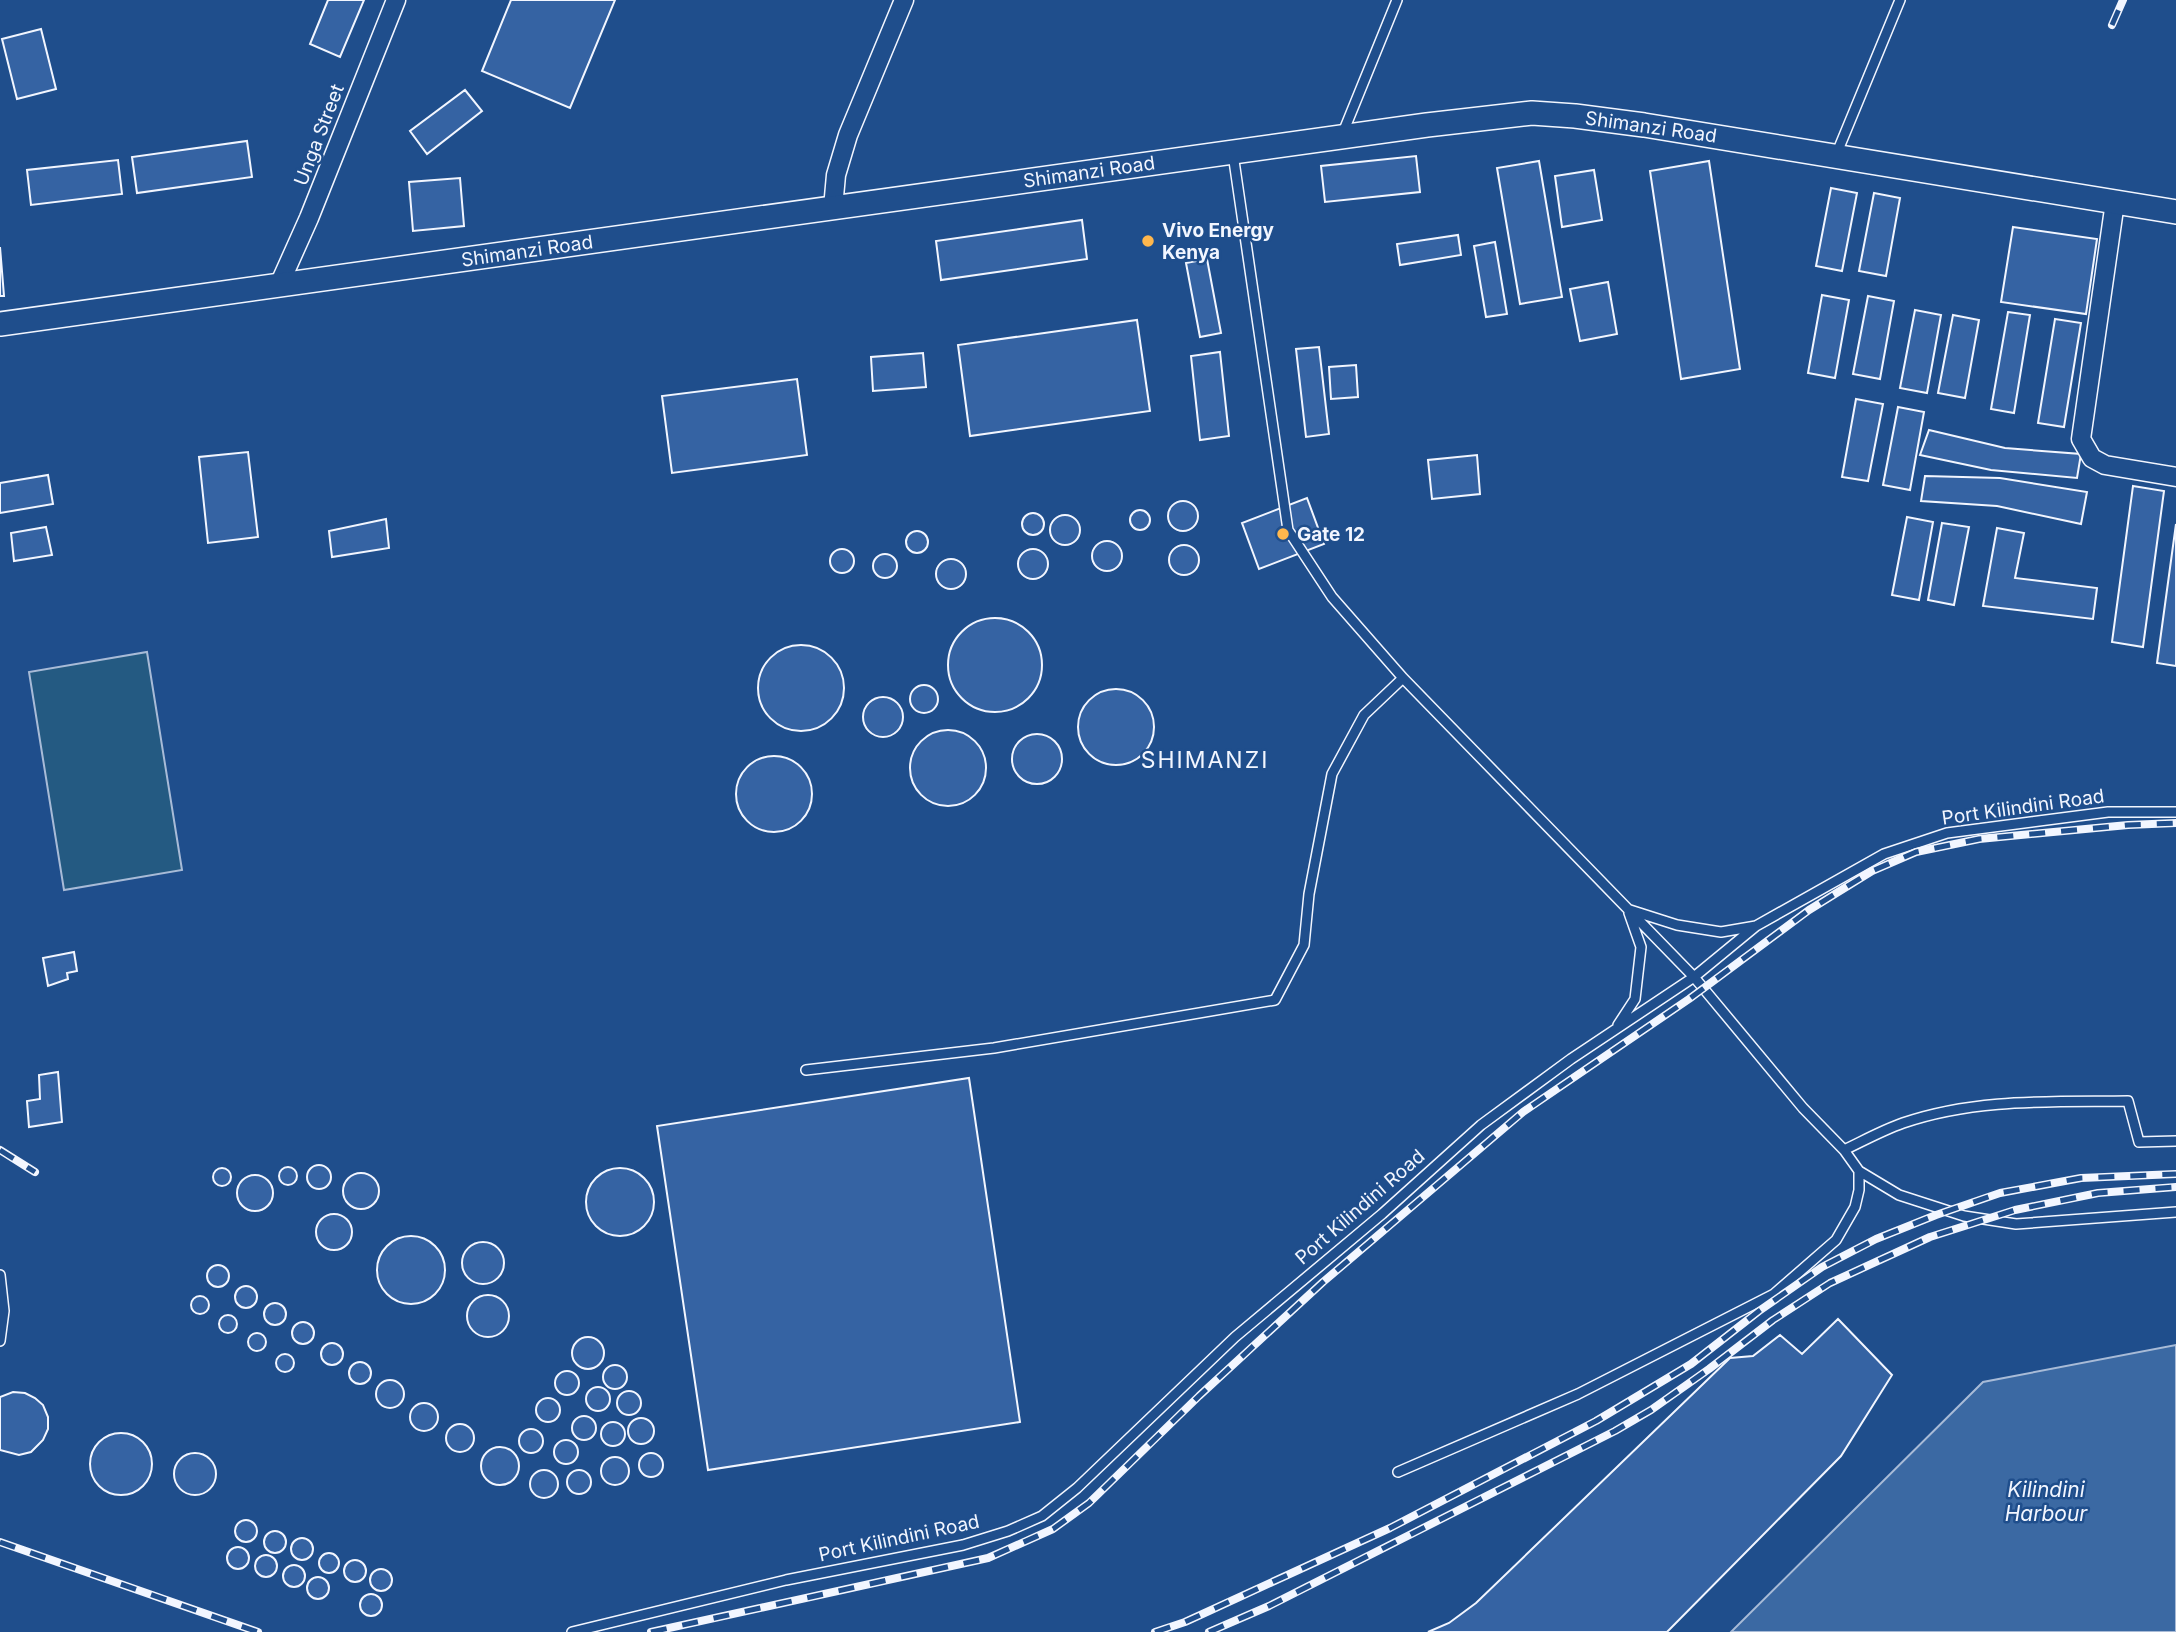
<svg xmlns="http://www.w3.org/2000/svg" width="2176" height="1632" font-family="Inter,sans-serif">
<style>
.green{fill:#245a82;stroke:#a8bbd7;stroke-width:2}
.water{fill:#3b69a3;stroke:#a8bbd7;stroke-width:2}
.building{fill:#3563a3;stroke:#f2f6ff;stroke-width:2}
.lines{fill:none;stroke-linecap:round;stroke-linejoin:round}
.lane-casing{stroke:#f2f6ff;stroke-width:12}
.street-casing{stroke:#f2f6ff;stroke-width:21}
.secondary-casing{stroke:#f2f6ff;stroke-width:26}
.lane{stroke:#1f4e8c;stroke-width:9}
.street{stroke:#1f4e8c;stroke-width:18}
.secondary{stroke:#1f4e8c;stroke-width:23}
.rail-casing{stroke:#f2f6ff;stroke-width:8}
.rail{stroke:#1f4e8c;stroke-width:5;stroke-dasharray:16;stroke-linecap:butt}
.poi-dot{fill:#ffb74d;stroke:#1f4e8c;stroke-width:2.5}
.labels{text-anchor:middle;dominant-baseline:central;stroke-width:5;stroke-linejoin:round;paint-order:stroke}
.street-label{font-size:19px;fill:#f2f6ff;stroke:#1f4e8c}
.poi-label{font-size:19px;font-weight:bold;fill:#f2f6ff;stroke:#1f4e8c;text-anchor:start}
.water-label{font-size:21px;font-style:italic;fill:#f2f6ff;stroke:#1f4e8c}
.quarter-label{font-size:23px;letter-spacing:2px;fill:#f2f6ff;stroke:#1f4e8c}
</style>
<rect width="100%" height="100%" fill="#1f4e8c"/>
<!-- green -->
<path class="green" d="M147,652L182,870L64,890L29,672Z"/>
<!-- water -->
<path class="water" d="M2176,1345V1632H1731L1983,1382Z"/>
<!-- building -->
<path class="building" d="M328,0H364L340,57L310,44Z
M511,0H615L570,108L482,71Z
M41,29L56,89L17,99L2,39Z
M465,90L482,111L427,154L410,131Z
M247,141L252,177L137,193L132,157Z
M1416,156L1420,192L1325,202L1321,166Z
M118,160L122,194L31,205L27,170Z
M1539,161L1562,297L1520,304L1497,168Z
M1709,161L1740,369L1681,379L1650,171Z
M1594,170L1602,220L1562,227L1555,176Z
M460,178L464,226L413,231L409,182Z
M1831,188L1857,193L1842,271L1816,266Z
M1874,193L1900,198L1886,276L1859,271Z
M1082,220L1087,259L941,280L936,241Z
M2013,227L2097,239L2086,314L2001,302Z
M1458,235L1461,255L1400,265L1397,244Z
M1495,242L1507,314L1486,317L1474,246Z
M0,247L4,296H0Z
M1207,259L1221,333L1200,337L1186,263Z
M1608,282L1617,334L1580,341L1570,289Z
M1822,295L1849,300L1835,378L1808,373Z
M1868,296L1894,301L1880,379L1853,374Z
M1915,310L1941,315L1927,393L1900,388Z
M2008,312L2030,315L2014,413L1991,409Z
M1953,315L1979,320L1965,398L1938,393Z
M2055,319L2081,323L2064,427L2038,423Z
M1137,320L1150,411L970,436L958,345Z
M1319,347L1329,434L1306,437L1296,349Z
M1220,352L1229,436L1200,440L1191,356Z
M923,353L926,387L873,391L871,357Z
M1356,365L1358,397L1331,399L1329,367Z
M797,379L807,455L672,473L662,396Z
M1856,399L1883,404L1868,481L1842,477Z
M1898,407L1924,412L1910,490L1883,485Z
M1929,430L2005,448L2081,454L2077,478L1991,470L1920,455Z
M248,452L258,537L208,543L199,457Z
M1477,455L1480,494L1432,499L1428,460Z
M48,475L53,504L0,513V483Z
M1925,476L2000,478L2087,492L2081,524L1997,506L1921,501Z
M2133,486L2164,491L2143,647L2112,642Z
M1307,498L1324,544L1259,569L1242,523Z
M1168 516a15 15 0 1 1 30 0a15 15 0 1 1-30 0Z
M1130 520a10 10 0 1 1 20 0a10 10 0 1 1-20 0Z
M1022 524a11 11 0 1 1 22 0a11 11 0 1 1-22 0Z
M1050 530a15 15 0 1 1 30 0a15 15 0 1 1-30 0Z
M1907,517L1933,522L1919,600L1892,595Z
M386,519L389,548L332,557L329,531Z
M1942,523L1969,527L1954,605L1928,600Z
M2176,524V666L2157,663Z
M46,527L52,555L14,561L11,533Z
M1997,528L2024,533L2015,578L2097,588L2093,619L1983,606Z
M906 542a11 11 0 1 1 22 0a11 11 0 1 1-22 0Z
M1092 556a15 15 0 1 1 30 0a15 15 0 1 1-30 0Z
M1169 560a15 15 0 1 1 30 0a15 15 0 1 1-30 0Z
M1018 564a15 15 0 1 1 30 0a15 15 0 1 1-30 0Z
M830 561a12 12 0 1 1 24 0a12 12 0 1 1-24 0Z
M873 566a12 12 0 1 1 24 0a12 12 0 1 1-24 0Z
M936 574a15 15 0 1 1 30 0a15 15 0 1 1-30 0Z
M948 665a47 47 0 1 1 94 0a47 47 0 1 1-94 0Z
M758 688a43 43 0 1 1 86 0a43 43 0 1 1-86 0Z
M910 699a14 14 0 1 1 28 0a14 14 0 1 1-28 0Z
M1078 727a38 38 0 1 1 76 0a38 38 0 1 1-76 0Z
M863 717a20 20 0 1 1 40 0a20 20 0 1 1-40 0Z
M910 768a38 38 0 1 1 76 0a38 38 0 1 1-76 0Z
M1012 759a25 25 0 1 1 50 0a25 25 0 1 1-50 0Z
M736 794a38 38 0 1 1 76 0a38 38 0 1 1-76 0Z
M74,952L77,971L67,973L68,979L48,986L43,958Z
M58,1072L62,1122L29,1127L27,1101L40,1099L39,1075Z
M969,1078L1020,1422L708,1470L657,1126Z
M307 1177a12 12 0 1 1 24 0a12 12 0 1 1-24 0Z
M279 1176a9 9 0 1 1 18 0a9 9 0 1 1-18 0Z
M213 1177a9 9 0 1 1 18 0a9 9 0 1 1-18 0Z
M586 1202a34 34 0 1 1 68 0a34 34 0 1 1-68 0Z
M343 1191a18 18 0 1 1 36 0a18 18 0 1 1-36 0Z
M237 1193a18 18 0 1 1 36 0a18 18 0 1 1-36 0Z
M316 1232a18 18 0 1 1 36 0a18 18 0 1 1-36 0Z
M377 1270a34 34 0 1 1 68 0a34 34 0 1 1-68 0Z
M462 1263a21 21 0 1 1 42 0a21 21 0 1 1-42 0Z
M207 1276a11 11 0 1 1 22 0a11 11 0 1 1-22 0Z
M235 1297a11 11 0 1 1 22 0a11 11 0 1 1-22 0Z
M467 1316a21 21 0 1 1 42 0a21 21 0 1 1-42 0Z
M191 1305a9 9 0 1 1 18 0a9 9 0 1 1-18 0Z
M264 1314a11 11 0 1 1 22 0a11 11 0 1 1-22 0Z
M219 1324a9 9 0 1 1 18 0a9 9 0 1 1-18 0Z
M1838,1319L1892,1375L1841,1456L1667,1632H1428L1449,1623L1476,1603L1730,1358L1753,1356L1780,1335L1802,1354Z
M292 1333a11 11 0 1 1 22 0a11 11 0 1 1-22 0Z
M248 1342a9 9 0 1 1 18 0a9 9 0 1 1-18 0Z
M572 1353a16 16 0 1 1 32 0a16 16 0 1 1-32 0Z
M321 1354a11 11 0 1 1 22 0a11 11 0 1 1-22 0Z
M276 1363a9 9 0 1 1 18 0a9 9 0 1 1-18 0Z
M349 1373a11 11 0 1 1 22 0a11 11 0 1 1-22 0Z
M603 1377a12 12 0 1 1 24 0a12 12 0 1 1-24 0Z
M555 1383a12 12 0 1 1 24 0a12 12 0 1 1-24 0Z
M376 1394a14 14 0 1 1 28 0a14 14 0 1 1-28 0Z
M586 1399a12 12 0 1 1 24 0a12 12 0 1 1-24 0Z
M617 1403a12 12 0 1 1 24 0a12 12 0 1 1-24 0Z
M13,1392L25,1393L35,1398L43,1405L48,1417V1429L43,1440L31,1452L19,1455L0,1450V1397Z
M536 1410a12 12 0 1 1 24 0a12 12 0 1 1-24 0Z
M410 1417a14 14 0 1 1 28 0a14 14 0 1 1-28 0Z
M572 1428a12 12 0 1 1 24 0a12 12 0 1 1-24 0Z
M628 1431a13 13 0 1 1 26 0a13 13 0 1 1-26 0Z
M601 1434a12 12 0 1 1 24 0a12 12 0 1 1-24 0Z
M446 1438a14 14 0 1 1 28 0a14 14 0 1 1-28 0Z
M519 1441a12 12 0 1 1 24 0a12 12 0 1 1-24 0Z
M90 1464a31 31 0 1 1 62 0a31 31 0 1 1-62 0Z
M554 1452a12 12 0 1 1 24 0a12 12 0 1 1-24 0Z
M481 1466a19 19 0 1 1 38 0a19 19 0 1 1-38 0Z
M174 1474a21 21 0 1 1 42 0a21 21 0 1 1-42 0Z
M639 1465a12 12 0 1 1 24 0a12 12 0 1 1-24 0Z
M601 1471a14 14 0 1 1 28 0a14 14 0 1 1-28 0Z
M530 1484a14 14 0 1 1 28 0a14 14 0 1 1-28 0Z
M567 1482a12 12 0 1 1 24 0a12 12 0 1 1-24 0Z
M235 1531a11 11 0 1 1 22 0a11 11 0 1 1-22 0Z
M264 1542a11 11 0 1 1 22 0a11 11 0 1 1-22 0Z
M291 1549a11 11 0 1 1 22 0a11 11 0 1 1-22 0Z
M227 1558a11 11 0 1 1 22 0a11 11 0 1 1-22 0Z
M319 1563a10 10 0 1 1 20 0a10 10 0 1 1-20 0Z
M255 1566a11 11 0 1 1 22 0a11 11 0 1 1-22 0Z
M344 1571a11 11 0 1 1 22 0a11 11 0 1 1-22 0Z
M283 1576a11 11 0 1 1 22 0a11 11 0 1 1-22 0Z
M370 1580a11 11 0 1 1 22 0a11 11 0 1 1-22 0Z
M307 1588a11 11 0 1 1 22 0a11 11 0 1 1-22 0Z
M360 1605a11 11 0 1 1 22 0a11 11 0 1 1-22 0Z"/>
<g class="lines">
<defs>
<path id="lane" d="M1342,135L1397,0
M1233,154L1288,530L1332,597L1403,678L1694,977L1803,1108L1844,1150L1859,1171V1190L1855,1207L1836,1240L1774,1294L1578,1394L1398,1472
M1836,155L1900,0
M1630,910L1677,925L1721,932L1756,926
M1618,1025L1635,999L1641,947L1629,913
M806,1070L994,1048L1275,1000L1304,945L1309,894L1332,774L1364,715L1403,678
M1844,1150C1863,1141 1883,1130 1903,1123C1976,1098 2052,1102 2128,1101L2139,1142L2176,1141
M1859,1171L1899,1195L1964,1216L2016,1224L2176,1212
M0,1275L4,1311L0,1341
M572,1632L786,1580L963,1545L1008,1531L1042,1516L1077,1488L1235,1337L1382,1214L1481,1125L1571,1059L1694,977L1756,926L1884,854L1947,833L2108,812H2176"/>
<path id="street" d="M2115,202L2081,439L2092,458L2105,465L2176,477
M833,208L836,175L848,135L904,0
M279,285L309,218L396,0"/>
<path id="secondary" d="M0,324L1427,125L1532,113L1575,116L1644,125L2176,212"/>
</defs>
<!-- lane casing -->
<use href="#lane" class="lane-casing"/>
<!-- street casing -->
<use href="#street" class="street-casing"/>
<!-- secondary casing -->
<use href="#secondary" class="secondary-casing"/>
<!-- lane -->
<use href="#lane" class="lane"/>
<!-- street -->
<use href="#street" class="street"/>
<!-- secondary -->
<use href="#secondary" class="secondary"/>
<defs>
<path id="rail" d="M2112,25L2123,0
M0,1150L35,1172
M0,1542L258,1632
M651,1632L988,1558L1053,1529L1089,1503L1199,1396L1323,1282L1523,1112L1689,999L1809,910L1872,871L1916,852L1979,839L2128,825L2176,823
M1155,1632L1185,1622L1390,1528L1596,1421L1691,1364L1759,1311L1822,1267L1876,1239L1936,1215L2000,1193L2081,1178L2176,1174
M1209,1632L1269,1606L1615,1431L1651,1410L1709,1369L1773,1320L1830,1283L1930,1237L2015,1210L2098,1193L2176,1187"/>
</defs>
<!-- rail casing -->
<use href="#rail" class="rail-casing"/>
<!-- rail -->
<use href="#rail" class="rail"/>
</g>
<!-- markers -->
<g class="poi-dot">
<circle cx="1148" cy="241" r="7"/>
<circle cx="1283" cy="534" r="7"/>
</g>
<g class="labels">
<!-- street labels -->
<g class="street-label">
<text transform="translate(1651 127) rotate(8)">Shimanzi Road</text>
<text transform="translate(319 135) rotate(-69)">Unga Street</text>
<text transform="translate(1089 172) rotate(-8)">Shimanzi Road</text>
<text transform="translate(527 251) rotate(-8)">Shimanzi Road</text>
<text transform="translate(2023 807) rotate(-8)">Port Kilindini Road</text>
<text transform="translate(1360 1207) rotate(-41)">Port Kilindini Road</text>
<text transform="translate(899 1538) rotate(-12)">Port Kilindini Road</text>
</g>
<!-- poi labels -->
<g class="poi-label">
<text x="1162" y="230">Vivo Energy<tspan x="1162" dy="22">Kenya</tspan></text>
<text x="1297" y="534">Gate 12</text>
</g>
<!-- water labels -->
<g class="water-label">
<text x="2046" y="1489">Kilindini<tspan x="2046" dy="24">Harbour</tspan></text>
</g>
<!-- quarter labels -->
<g class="quarter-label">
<text x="1205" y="760">SHIMANZI</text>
</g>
</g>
</svg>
